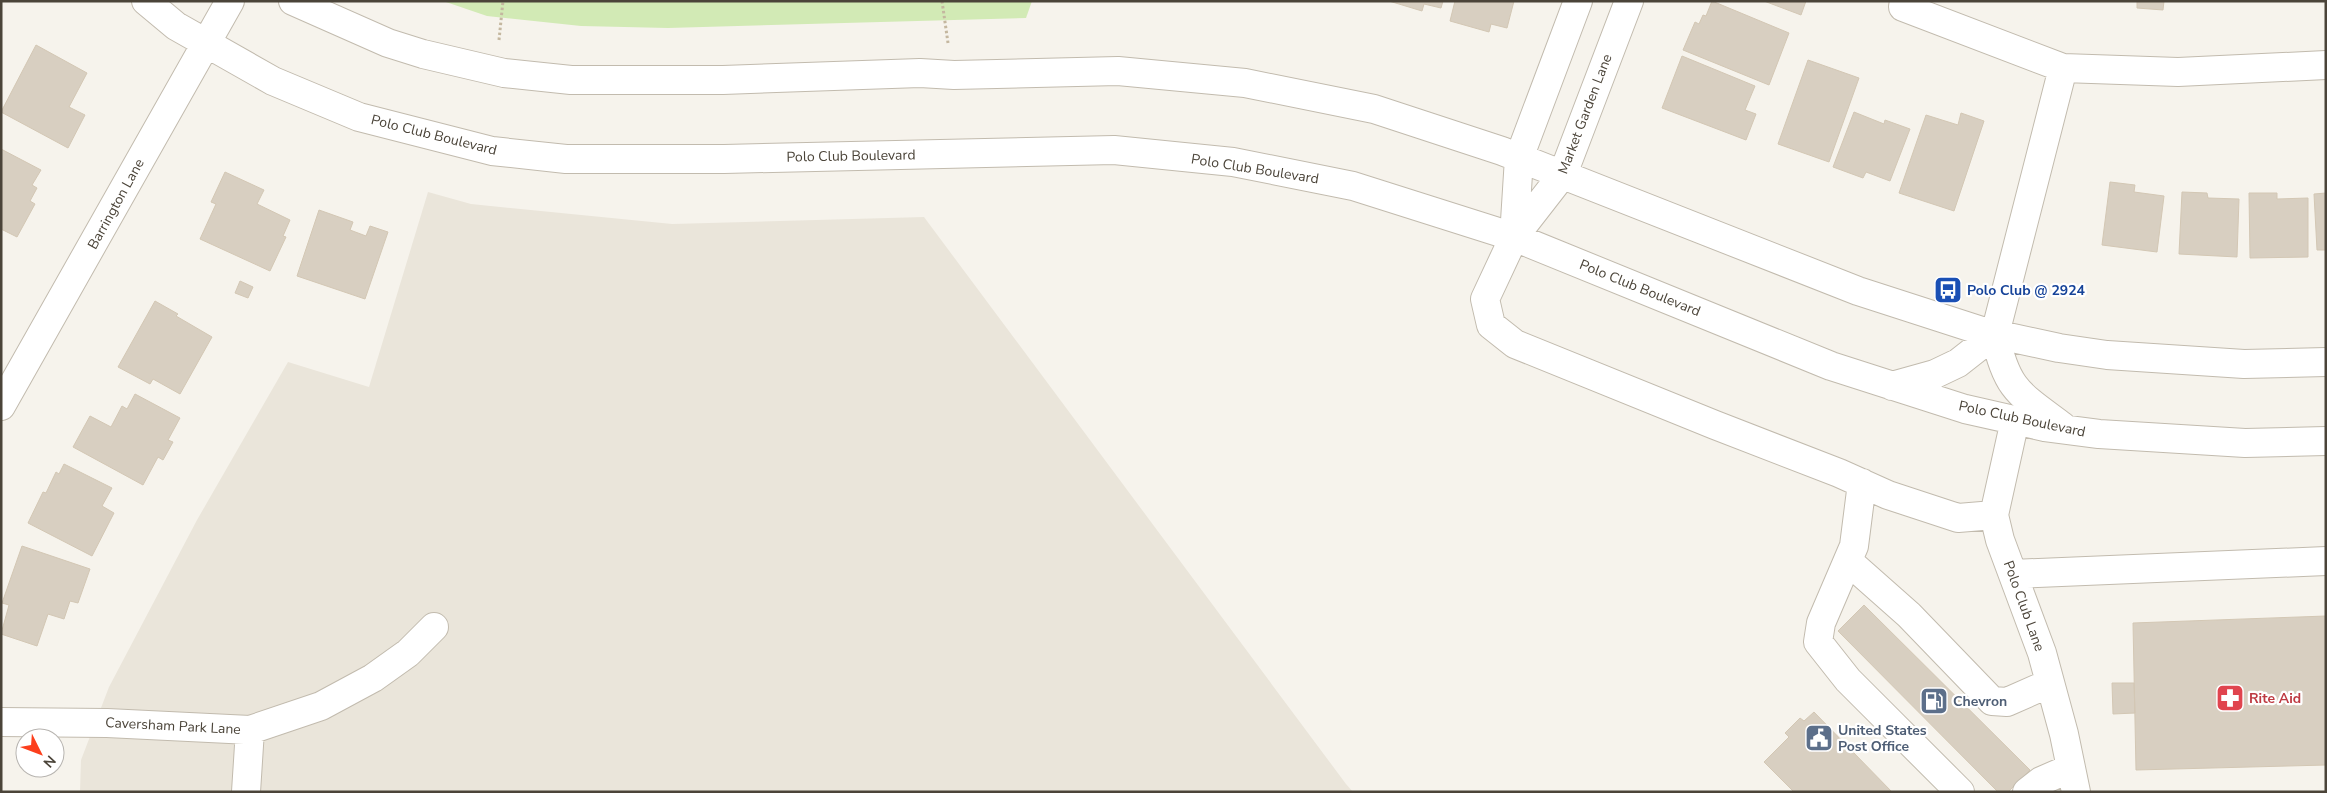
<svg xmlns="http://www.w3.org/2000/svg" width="2327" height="793" font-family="'Nunito Sans',sans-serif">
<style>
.residential{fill:#eae5da}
.green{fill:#d2eab5}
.building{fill:#d8cfc1;stroke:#d3c7b4}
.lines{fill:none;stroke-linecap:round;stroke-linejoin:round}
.minor-casing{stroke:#c2bbae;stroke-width:30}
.path{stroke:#c4b79f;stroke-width:3;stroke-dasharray:2.5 2.5;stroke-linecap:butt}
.minor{stroke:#fff;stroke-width:28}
.labels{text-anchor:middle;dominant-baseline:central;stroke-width:4.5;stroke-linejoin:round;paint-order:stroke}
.street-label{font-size:14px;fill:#4b4439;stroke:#fff}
.transit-label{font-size:14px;font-weight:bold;fill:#164399;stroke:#fff;text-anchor:start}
.health-label{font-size:14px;font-weight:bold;fill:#be3a42;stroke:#fff;text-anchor:start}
.service-label{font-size:14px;font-weight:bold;fill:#4e5e75;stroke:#fff;text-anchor:start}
</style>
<rect width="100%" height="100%" fill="#f6f3ec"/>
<!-- residential -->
<path class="residential" d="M428,192L471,204L672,224L924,217L1346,784L1353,792H80L81,760L109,687L197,520L288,362L369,387Z"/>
<!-- green -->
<path class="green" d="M443,1H1032L1026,18L668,28L581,26L487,16Z"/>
<!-- building -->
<path class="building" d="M1389,1H1443L1441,8L1424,4L1422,11Z
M1455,1H1514L1507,28L1491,24L1489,32L1450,21Z
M1712,1L1789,33L1769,85L1683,50L1695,22L1699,24L1703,15L1706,16Z
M1764,1H1806L1801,15Z
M2137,1H2164L2163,10L2137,8Z
M36,45L87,73L69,107L85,115L68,148L1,112Z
M1682,56L1755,86L1745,110L1756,114L1746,140L1662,108Z
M1808,60L1859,78L1829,162L1778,144Z
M1854,112L1884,124L1885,120L1910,129L1890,181L1866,172L1863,178L1833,167Z
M1961,113L1984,121L1954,211L1899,193L1926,115L1958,125Z
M1,149L41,170L32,185L37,188L30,201L35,204L17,237L1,229Z
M225,172L264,190L257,204L290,220L283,236L286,237L270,271L200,239L216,204L211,202Z
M2110,182L2135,185L2134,192L2164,196L2157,252L2102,245Z
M2182,192L2207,193L2208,198L2239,199L2237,257L2179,254Z
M2249,193H2277V199L2308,198V257L2250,258Z
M2326,193V250H2317L2314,194Z
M319,210L353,222L350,230L366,236L370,226L388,232L365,299L297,276Z
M240,281L253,287L248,298L235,293Z
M155,301L178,314L176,316L212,337L180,394L153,379L150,384L118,367Z
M135,394L180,418L168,440L173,442L163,460L158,457L143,485L73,447L90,416L111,427L122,406L127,409Z
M64,464L112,488L102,506L114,513L92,556L28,523L43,492L46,493L56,472L59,474Z
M22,546L90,569L78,603L70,601L64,619L48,614L37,646L1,634L9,605L2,603Z
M1864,605L2030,770L2008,792H1998L1838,631Z
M2326,616V765L2136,770L2133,623Z
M2112,683H2134L2135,713L2113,714Z
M1814,712L1892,792H1794L1764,762L1789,737L1785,733L1800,718L1804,721Z"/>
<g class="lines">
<defs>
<path id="minor" d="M146,1L176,26L273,81L359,117L492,151L566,159H724L1114,150L1233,162L1353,186L1514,237L1831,366L1965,409L2045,427L2099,434L2245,443L2326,441
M293,1L388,43L423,54L504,73L571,80H723L920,73L954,75L1118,71L1245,83L1374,109L1502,151L1858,291L1985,332L2059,348L2107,355L2244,364L2326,362
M1629,1L1563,174L1514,237L1485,299L1491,325L1515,344L1715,425L1839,473L1888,495L1958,518L1994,515
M1904,1L1903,7L2063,68
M1514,237L1519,158L1578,1
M1892,386L1935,374L1958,363L1995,334
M1,406L230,1
M2015,420L1994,515L2000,540L2042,653L2064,734L2076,792
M2062,426C2019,394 2006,389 1995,334L2063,68L2178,72L2326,65
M1862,483L1854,546L1821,623L1818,642L1848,680L1960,792
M1848,561L1909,615L1992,701L2007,702L2050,683
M2013,574L2326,561
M1,722L107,723L250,730L321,706L373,678L408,653L434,627
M246,792L250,730
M2027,792L2041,781L2071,768"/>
</defs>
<!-- minor casing -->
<use href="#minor" class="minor-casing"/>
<!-- path -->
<path class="path" d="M942,1L948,43
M499,40L503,1"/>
<!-- minor -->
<use href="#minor" class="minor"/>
</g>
<!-- icons -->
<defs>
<symbol id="bus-square" viewBox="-11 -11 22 22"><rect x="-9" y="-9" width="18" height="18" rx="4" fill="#1a4fb4" stroke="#fff"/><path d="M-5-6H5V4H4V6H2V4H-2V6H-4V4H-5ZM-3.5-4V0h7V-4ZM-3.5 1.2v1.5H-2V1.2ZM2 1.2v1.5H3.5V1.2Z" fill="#fff"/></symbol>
<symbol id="pharmacy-square" viewBox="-11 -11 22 22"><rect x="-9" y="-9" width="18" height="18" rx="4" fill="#e0444e" stroke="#fff"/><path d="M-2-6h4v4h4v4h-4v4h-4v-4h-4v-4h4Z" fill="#fff"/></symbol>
<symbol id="fuel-square" viewBox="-11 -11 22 22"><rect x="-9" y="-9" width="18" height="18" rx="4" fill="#5c6f8a" stroke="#fff"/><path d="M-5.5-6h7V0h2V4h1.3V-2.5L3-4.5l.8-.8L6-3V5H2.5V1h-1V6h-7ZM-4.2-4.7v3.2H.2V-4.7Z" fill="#fff"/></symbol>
<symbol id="civic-square" viewBox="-11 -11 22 22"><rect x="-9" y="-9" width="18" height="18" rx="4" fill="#5c6f8a" stroke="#fff"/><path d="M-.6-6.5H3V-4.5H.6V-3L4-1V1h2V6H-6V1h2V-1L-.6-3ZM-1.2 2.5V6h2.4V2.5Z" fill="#fff"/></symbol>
</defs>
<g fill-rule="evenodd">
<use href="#bus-square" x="1932" y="274" width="32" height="32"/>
<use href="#pharmacy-square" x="2214" y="682" width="32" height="32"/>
<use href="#fuel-square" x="1918" y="685" width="32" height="32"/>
<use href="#civic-square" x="1803" y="722" width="32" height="32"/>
</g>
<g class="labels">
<!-- street labels -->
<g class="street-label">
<text transform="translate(1585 114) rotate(-69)">Market Garden Lane</text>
<text transform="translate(434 135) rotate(14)">Polo Club Boulevard</text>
<text transform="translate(851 156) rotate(-1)">Polo Club Boulevard</text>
<text transform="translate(1255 169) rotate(9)">Polo Club Boulevard</text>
<text transform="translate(116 204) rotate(-61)">Barrington Lane</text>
<text transform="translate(1640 288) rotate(22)">Polo Club Boulevard</text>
<text transform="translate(2022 419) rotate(12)">Polo Club Boulevard</text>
<text transform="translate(2024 606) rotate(70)">Polo Club Lane</text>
<text transform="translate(173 726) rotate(3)">Caversham Park Lane</text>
</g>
<!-- transit labels -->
<g class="transit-label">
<text x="1967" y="290">Polo Club @ 2924</text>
</g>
<!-- health labels -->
<g class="health-label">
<text x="2249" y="698">Rite Aid</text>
</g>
<!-- service labels -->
<g class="service-label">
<text x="1953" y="701">Chevron</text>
<text x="1838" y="730">United States<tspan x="1838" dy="16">Post Office</tspan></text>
</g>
</g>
<!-- border -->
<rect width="2327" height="793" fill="none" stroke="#4b4439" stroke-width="5"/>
<!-- north arrow -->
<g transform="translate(40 753) rotate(132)"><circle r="24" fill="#ffffff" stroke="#b7b4b0"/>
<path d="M0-4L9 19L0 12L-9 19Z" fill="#fc3f1d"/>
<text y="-8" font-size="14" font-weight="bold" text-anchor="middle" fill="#4b4439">N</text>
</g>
</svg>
